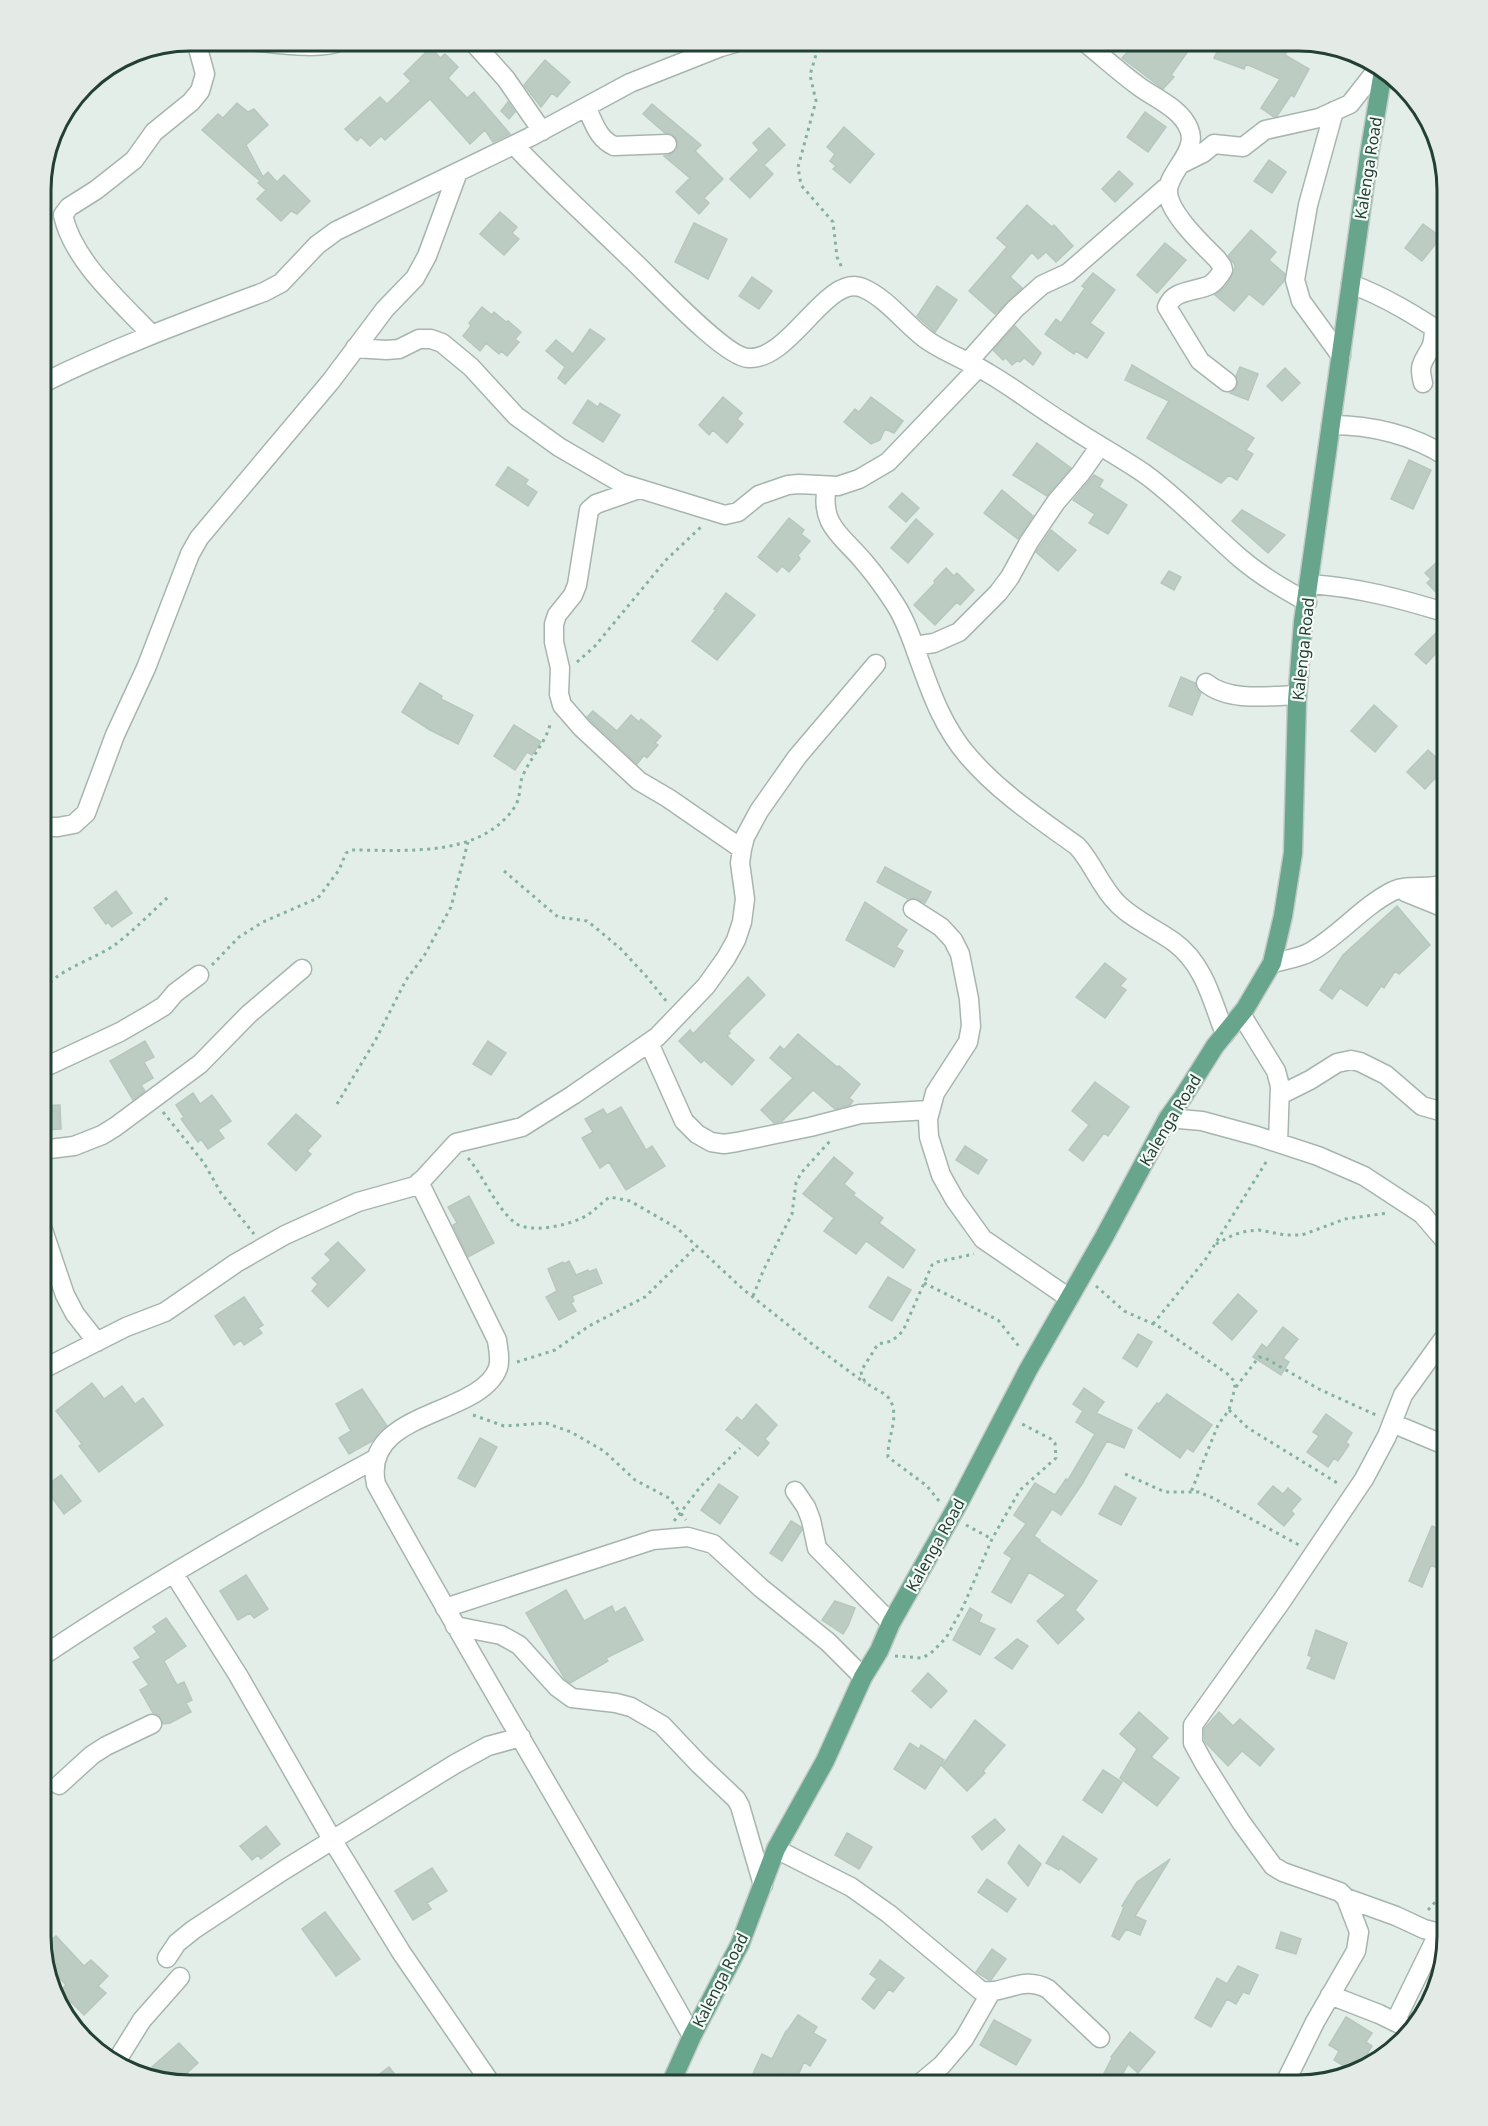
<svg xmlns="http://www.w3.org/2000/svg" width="1488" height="2126" font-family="'Noto Sans',sans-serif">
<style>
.building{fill:#bcccc3;stroke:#b6c8be;stroke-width:1.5}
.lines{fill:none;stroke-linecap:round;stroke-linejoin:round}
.minor-casing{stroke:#a6b6ae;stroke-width:21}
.major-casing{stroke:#c1cac6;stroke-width:21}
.path{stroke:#83b39d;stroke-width:3;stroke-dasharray:3 4.5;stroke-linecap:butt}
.minor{stroke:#fff;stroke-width:18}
.major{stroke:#67a58c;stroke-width:18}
.labels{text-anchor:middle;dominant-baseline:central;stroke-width:4.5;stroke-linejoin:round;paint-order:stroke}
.street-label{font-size:16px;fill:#224034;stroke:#f5faf6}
.rim{fill:none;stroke:#224034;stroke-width:3}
</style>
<rect width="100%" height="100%" fill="#e4eee8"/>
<!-- building -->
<path class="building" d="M1138,41H1272L1288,49L1285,55L1309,69L1294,97L1291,95L1277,116L1274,117L1261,108L1280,79L1246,64L1244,69L1214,58L1217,52L1193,44L1171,75L1174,77L1163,89L1122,58Z
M431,47L440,58L445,54L458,67L448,78L467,98L474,92L510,134L493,142L485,130L470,144L430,99L385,140L381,136L370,146L361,137L357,141L345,129L380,97L387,104L411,81L404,74Z
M545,60L570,82L557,97L552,93L541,107L524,85Z
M508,102L515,112L509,119L501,111Z
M237,103L248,112L254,109L268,125L246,145L263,177L268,172L277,182L284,175L310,201L297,214L291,211L281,221L257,199L266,190L258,183L260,181L202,130L218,114L223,118Z
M652,104L701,145L695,151L723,179L704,198L709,203L699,214L676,192L690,178L664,156L672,154L677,150V139L672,134L665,133L643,114Z
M1145,112L1166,127L1148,152L1127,137Z
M844,127L874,154L850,183L833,169L836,166L830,161L835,154L827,147Z
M769,128L785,145L764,165L773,174L750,198L730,179L759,150L753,143Z
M1269,160L1286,172L1272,193L1254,181Z
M1119,171L1133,184L1115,202L1102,189Z
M1027,205L1052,227L1054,225L1073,246L1056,262L1046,252L1038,259L1032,252L1010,277L1022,288L995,314L969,291L1007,247L997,238Z
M500,212L517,227L512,233L519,239L504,255L480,234Z
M694,223L727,239L708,279L675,262Z
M1423,224L1441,237L1422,261L1405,248Z
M1251,230L1276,252L1269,260L1285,274L1284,281L1263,305L1249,294L1234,311L1215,295L1226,286L1234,272L1235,265L1228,256Z
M1165,243L1186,260L1157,293L1137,275Z
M1093,273L1115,290L1090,323L1104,333L1087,358L1076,351L1074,354L1045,334L1056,319L1061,323L1085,288L1082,286Z
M752,277L772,291L759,309L739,296Z
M937,286L957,300L935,332L917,316Z
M482,307L492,315L494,312L506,322L508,321L521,332L515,339L519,342L507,356L501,351L499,354L486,343L480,351L463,336L471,326L469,323Z
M1015,326L1041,353L1033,365L1024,358L1020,362L1017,361L1012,365L1006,358L1003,360L993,350Z
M590,329L605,339L565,384L558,378L565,367L546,351L556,340L573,354Z
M1132,365L1254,438L1246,450L1253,454L1237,480L1229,475L1221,483L1147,438L1169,401L1125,380Z
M1240,367L1258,374L1248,400L1230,393L1235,389L1238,384L1236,376Z
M1285,368L1300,383L1282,401L1267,386Z
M723,397L742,413L737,419L743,424L727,443L713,430L709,435L699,425Z
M871,397L903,421L894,433L885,429L880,440L871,444L844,422L855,409L859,412Z
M588,400L598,407L600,403L620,415L603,442L573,423Z
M1037,443L1071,468L1047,496L1013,475Z
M1409,460L1431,470L1413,509L1391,499Z
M508,467L528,480L525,484L537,492L528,506L496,485Z
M1094,475L1103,480L1099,487L1127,505L1108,534L1089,523L1095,514L1073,500Z
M1002,490L1033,516L1018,539L984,513Z
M902,493L919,508L906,522L889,507Z
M1242,510L1285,535L1268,553L1232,521Z
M789,518L804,530L801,534L810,541L798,555L800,559L789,572L782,566L777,572L758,557Z
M916,519L933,534L908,563L891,548Z
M1051,530L1076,550L1058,571L1036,552Z
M1448,552V601L1444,600L1427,583L1431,579L1425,573Z
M946,568L954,576L957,573L974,590L960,605L957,602L935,625L914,605L935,583L934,581Z
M1169,571L1181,577L1174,590L1161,583Z
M726,593L755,615L717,660L692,641L716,610L714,609Z
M1445,624H1448V641L1426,664L1415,654Z
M1181,677L1195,683L1196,689L1201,693L1192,715L1169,706Z
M420,683L442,696L441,699L473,715L458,744L430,730L402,712Z
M1374,705L1397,726L1375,752L1351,731Z
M593,711L617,731L631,715L639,722L641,719L661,736L655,743L658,745L647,758L644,755L637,764L587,717Z
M514,725L541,742L532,755L527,752L515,770L494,756Z
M1428,750L1446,767L1425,789L1407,772Z
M885,867L931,892L925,903L914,898L908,899L877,882Z
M116,891L132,913L112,927L108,922L106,924L94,908Z
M865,902L907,930L896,947L903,951L894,967L846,940Z
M1397,906L1430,945L1399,974L1395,971L1384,988L1381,986L1367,1006L1340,988L1332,999L1320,990L1343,955Z
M1105,963L1126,979L1120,986L1126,990L1105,1018L1076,997Z
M748,977L765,995L729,1031L730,1033L727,1036L754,1060L732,1085L704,1060L701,1063L679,1041L690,1030L693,1034Z
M798,1034L837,1067L839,1066L860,1084L849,1098L853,1101L850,1105L835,1109L813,1090L782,1121L774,1123L761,1110L793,1078L770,1058L780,1046L784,1050Z
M145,1041L154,1057L144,1062L153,1078L141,1085L145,1091L133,1100L110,1061Z
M488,1041L506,1053L491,1075L473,1064Z
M1095,1082L1129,1107L1108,1136L1104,1133L1083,1161L1069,1150L1089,1125L1072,1111Z
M193,1093L200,1104L212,1095L231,1121L218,1130L224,1138L208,1149L201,1139L198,1142L181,1119L184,1117L176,1105Z
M60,1105L61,1129L41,1130V1106Z
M621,1107L646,1150L652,1146L665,1166L626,1190L609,1162L600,1168L582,1138L593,1132L585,1119L603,1109L607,1115Z
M296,1114L321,1136L307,1151L311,1154L296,1171L268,1144Z
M965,1146L987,1160L978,1174L956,1160Z
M834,1157L853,1173L844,1184L855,1193L853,1195L883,1218L879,1223L915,1250L903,1268L866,1241L856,1254L824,1231L834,1218L803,1194Z
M469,1196L494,1243L468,1257L453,1225L457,1223L448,1207Z
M338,1242L365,1270L328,1307L312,1291L318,1284L312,1278L331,1260L325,1254Z
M569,1261L576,1275L588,1270L589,1272L596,1269L602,1283L572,1296L574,1301L571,1303L576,1311L559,1320L546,1297L557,1291L548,1269L563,1262L564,1264Z
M888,1277L911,1290L892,1321L869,1307Z
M1238,1294L1257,1311L1232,1340L1213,1323Z
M244,1297L263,1325L258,1328L262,1333L244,1345L241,1340L234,1345L215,1316Z
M1283,1327L1298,1339L1283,1358L1289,1362L1281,1375L1253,1357L1262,1344L1267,1348Z
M1138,1334L1152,1342L1137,1367L1123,1358Z
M92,1383L104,1399L122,1386L135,1404L143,1398L163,1425L99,1472L79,1446L82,1444L56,1411Z
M1084,1388L1104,1402L1096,1413L1132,1430L1124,1448L1107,1441L1082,1484L1061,1515L1052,1509L1034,1536L1040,1540L1039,1541L1097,1581L1075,1610L1084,1619L1058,1644L1037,1621L1066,1595L1029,1572L1011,1603L992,1592L1012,1558L1004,1553L1026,1524L1014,1515L1035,1483L1055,1495L1066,1479L1068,1480L1095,1434L1076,1422L1083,1411L1073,1404Z
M362,1389L387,1426L374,1440L349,1454L339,1438L351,1431L336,1404Z
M1167,1394L1212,1425L1193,1452L1187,1448L1180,1458L1138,1428L1157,1403L1159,1404Z
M756,1404L777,1425L765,1439L769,1443L758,1456L726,1430L737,1417L742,1421Z
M1326,1414L1352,1433L1346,1442L1349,1445L1338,1461L1334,1458L1328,1467L1307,1452L1319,1436L1313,1432Z
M480,1438L497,1447L475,1487L458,1478Z
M61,1475L81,1501L64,1514L44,1487Z
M719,1484L738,1497L720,1524L701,1510Z
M1115,1486L1136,1498L1121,1525L1099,1514Z
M1273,1486L1283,1494L1288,1488L1301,1499L1291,1511L1294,1514L1284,1526L1258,1504Z
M791,1521L801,1527L802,1530L782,1561L770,1553Z
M1432,1526L1448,1533V1542L1437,1568L1431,1565L1422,1587L1409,1581Z
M246,1575L268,1609L254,1618L250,1613L238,1620L220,1591Z
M566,1590L584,1621L612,1606L615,1613L625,1607L643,1640L606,1658L608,1661L570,1683L565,1679L526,1613Z
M835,1601L855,1608L848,1626L843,1634L822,1620Z
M970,1608L982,1615L979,1622L995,1629L980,1655L953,1640Z
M166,1618L186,1646L164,1661L177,1685L184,1682L192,1700L186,1703L191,1712L170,1723L163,1724L159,1715L153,1713L140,1690L149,1685L133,1662L141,1658L134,1648L157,1632L153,1627Z
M1316,1630L1347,1643L1334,1679L1307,1668L1312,1657L1308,1655Z
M1017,1639L1028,1646L1012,1669L995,1658Z
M928,1673L947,1691L931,1708L912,1691Z
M1139,1712L1168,1738L1151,1757L1179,1778L1157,1806L1120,1778L1137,1749L1120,1734Z
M1219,1712L1233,1726L1240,1719L1274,1749L1260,1766L1242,1751L1228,1766L1205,1742L1204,1729Z
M975,1720L1005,1745L983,1771L985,1773L967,1791L942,1766Z
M910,1743L919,1749L921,1745L944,1760L925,1789L894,1769Z
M1103,1770L1122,1782L1102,1813L1083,1800Z
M995,1819L1005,1830L982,1850L972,1837Z
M266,1826L280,1844L261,1859L258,1855L252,1860L240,1846Z
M847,1833L872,1847L859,1869L835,1855Z
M1063,1836L1097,1859L1080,1883L1060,1868L1059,1870L1046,1863Z
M1019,1845L1041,1864L1028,1886L1008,1863Z
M1170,1859L1135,1916L1146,1921L1140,1935L1126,1929L1119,1940L1112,1936L1124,1907L1122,1906L1137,1882Z
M432,1868L447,1891L427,1903L431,1909L413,1920L395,1891Z
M987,1879L1016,1899L1007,1912L978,1892Z
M325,1912L360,1959L336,1976L302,1929Z
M40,1927L52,1939L56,1936L84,1966L91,1960L108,1976L98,1986L106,1993L84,2015L60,1991L66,1985L49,1967L40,1936Z
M1281,1932L1301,1939L1296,1954L1276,1948Z
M992,1949L1006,1959L991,1980H989L976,1972Z
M880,1960L904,1978L893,1992L889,1989L874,2009L862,1999L877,1979L870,1974Z
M1238,1966L1258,1975L1249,1994L1243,1992L1236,2004L1227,1999L1211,2027L1195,2018L1217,1978L1227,1984Z
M798,2015L817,2027L813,2033L826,2040L810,2066L804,2062L796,2080L781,2073L776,2085H762L750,2080L762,2054L772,2059L786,2031H787Z
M1346,2017L1372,2033L1366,2042L1372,2046L1358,2069L1352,2071L1334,2060L1339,2051L1329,2045Z
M994,2020L1031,2040L1016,2065L980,2045Z
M1130,2032L1155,2052L1138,2073L1128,2064L1117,2085H1114L1101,2079L1112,2058L1111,2057Z
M179,2043L198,2063L175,2084L165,2080L152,2067Z
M389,2067L403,2085H365Z"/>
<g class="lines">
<defs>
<path id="minor" d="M250,41C272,43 322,51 341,41
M472,41L506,79L542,131
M1083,41C1101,55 1118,71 1137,85C1154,98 1181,108 1189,129C1199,152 1166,173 1168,193C1170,214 1202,244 1217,259L1222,266L1223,270C1220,275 1215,282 1210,285C1195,292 1174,289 1167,307L1200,361L1227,382
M586,107C594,122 597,138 614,146L667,144
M1334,111L1308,205L1295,280L1301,301L1341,356
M514,145C551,184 591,220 630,258C651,277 724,357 748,358C791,361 827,272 863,288C890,300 908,328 930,342C948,354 969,361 988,373C1014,388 1038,407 1064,423C1090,441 1119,456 1145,474C1178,498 1209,531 1240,558C1261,576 1284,589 1307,602
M1181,164L1203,153L1214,144L1243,147L1265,130L1319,118L1350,104L1379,67
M1351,284C1386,297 1416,316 1447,336
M151,334C120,301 73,261 63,215L69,207L96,190L134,160L154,132L191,102L200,91L205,74L196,41
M355,348L386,350L399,349L419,339H431L442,343L471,367L516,416L559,447L621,483L725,515L738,512L759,495L788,485L799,484L838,486L859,479L888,462L978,368
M968,362L1015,309L1042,285L1068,273L1169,185
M1423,383C1419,366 1421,365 1429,351C1434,344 1434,335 1434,327
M41,384C113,348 189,320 264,292L281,283L317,245L336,231L530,137L630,83L721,47L742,41
M1331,425C1371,425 1414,435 1447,457
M827,486C819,526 843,536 865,563C876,576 886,590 895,604C905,619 911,637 917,654C930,690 942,726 968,756C999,792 1038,818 1077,846C1093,863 1100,886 1117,903C1132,919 1156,929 1174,942C1205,965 1212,1001 1225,1034
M639,489L596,504L589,510L577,585L573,595L557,615L554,624V642L560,668L559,694L562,705L582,728L639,781L668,798L742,849
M1309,584C1357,587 1402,599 1447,613
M914,646L934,643L959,632L998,593L1010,577L1029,542L1056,502L1081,473L1100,446
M1206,683C1229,702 1269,696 1297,695
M41,827H58L74,824L86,813L115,735L146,668L190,554L199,538L331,381L385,309L415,278L427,256L458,172
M1405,892L1447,909
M913,909L941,927L953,940L960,954L969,999L971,1026L968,1042L935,1093L928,1119L929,1137L941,1175L955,1200L983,1239L1069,1298
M1272,963C1284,960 1301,958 1312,951C1341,934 1363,906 1393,891C1410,883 1430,891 1447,883
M1241,1014L1276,1071L1280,1086L1278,1143
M649,1043L684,1121L697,1134L711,1142L724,1144L737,1142L810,1127L860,1114L929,1110
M41,1069L120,1032L151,1014L164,1006L175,993L199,975
M1280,1095L1310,1080L1337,1063L1351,1060L1360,1062L1386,1075L1422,1106L1447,1113
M1168,1118L1202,1121L1257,1136L1318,1156L1364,1176L1422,1214L1447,1243
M41,1150L74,1146L102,1135L115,1127L200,1064L249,1014L302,969
M419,1182L497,1340C498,1349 501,1359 498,1368C480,1417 360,1410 376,1484C478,1670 589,1851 692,2036
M41,1224L65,1295L75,1314L97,1342
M41,1370L126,1327L165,1312L236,1263L285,1235L358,1202L415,1186L424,1178L456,1143L522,1127L573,1095L657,1037L706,986L726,958L736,940L742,922L745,899L740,863L742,849L745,837L759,811L797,757L876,664
M1392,1423L1447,1446
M795,1491L806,1507L811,1520L817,1548L891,1623
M174,1574L238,1675L333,1841L401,1952L492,2085
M445,1608L653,1540L688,1537L713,1544L761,1588L828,1642L863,1677
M455,1626L501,1635L519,1645L557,1687L572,1698L616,1703L631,1707L662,1725L699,1764L736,1799L740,1806L763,1885
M41,1657C148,1585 261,1521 375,1459
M59,1785L92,1755L106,1746L152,1724
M776,1849L851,1887L889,1914L980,1990C1002,1997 1021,1974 1048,1989L1100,2038
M1346,1898L1396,1916L1424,1929L1447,1935
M167,1958L177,1943L193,1930L284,1870L455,1764L488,1746L521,1737
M1330,1995L1379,2014L1410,2029
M1395,2022L1439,1932
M114,2065L142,2020L180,1977
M918,2085L942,2065L964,2039L991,1992
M1284,2085L1315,2022L1356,1951L1359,1932L1346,1898L1340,1892L1283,1872L1273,1866L1241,1822L1205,1765L1193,1743V1725L1281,1602L1364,1479L1387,1436L1403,1395L1447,1334"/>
<path id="major" d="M670,2085L692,2036L740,1944L776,1849L825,1761L863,1677L879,1651L891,1623L961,1499L1028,1370L1103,1239L1168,1118L1183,1097L1215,1046L1245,1009L1272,963L1283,916L1293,853L1297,701L1303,622L1369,155L1383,71"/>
</defs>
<!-- minor casing -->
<use href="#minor" class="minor-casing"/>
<!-- major casing -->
<use href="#major" class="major-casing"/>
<!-- path -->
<path class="path" d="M820,41L810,75L816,101L798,167L801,185L833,222L837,257L843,270
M577,662L595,646L666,560L702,526
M504,871L558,917L587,921L596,928L621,949L646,976L667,1002
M41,953L46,934L47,881L46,845
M212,965L239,937L263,922L318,898L339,870L346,853L352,850C406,850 479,858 514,808C522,797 518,784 524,773C533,754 546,743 551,721
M43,1048C43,1031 40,1009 44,992C50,972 100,957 116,944C134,930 151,913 168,897
M337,1104L375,1041L406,980L424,956L451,907L468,842
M163,1112L204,1163L221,1193L254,1234
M468,1158C484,1177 495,1206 514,1222C529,1235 573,1225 589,1214C596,1209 602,1202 610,1197L630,1201L677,1228L744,1290L812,1344L865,1383
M1216,1244L1233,1235L1247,1231L1259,1230L1285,1235H1302L1345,1219L1388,1213
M924,1283L998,1320L1021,1349
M1096,1286L1124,1311L1158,1326L1229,1375L1234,1381L1235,1388L1229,1410L1218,1425L1191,1492
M753,1296L764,1269L792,1214L796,1183L801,1173L831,1140
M1153,1324L1205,1260L1268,1159
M517,1362L555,1350L589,1326L645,1297L697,1246
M1236,1387L1259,1357L1265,1358L1319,1389L1378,1416
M1229,1410L1248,1428L1339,1484
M473,1415L504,1426L546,1423L571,1432L604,1451L635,1480L669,1498L686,1520
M1125,1474L1165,1492H1199L1213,1498L1299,1545
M939,1501L927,1486L888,1457C887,1439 898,1421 892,1404C886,1387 863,1391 861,1371L878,1344L892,1341L903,1331L932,1265L937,1262L974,1254
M674,1521L701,1486L740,1448
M966,1525L992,1539
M895,1656L922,1658L931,1653L946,1638L963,1607L992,1539L1020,1490L1056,1458L1055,1443L1051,1439L1020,1423
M1428,1910L1447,1889"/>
<!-- minor -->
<use href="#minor" class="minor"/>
<!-- major -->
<use href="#major" class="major"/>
</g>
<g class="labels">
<!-- street labels -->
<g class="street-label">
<text transform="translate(1368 168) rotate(-81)">Kalenga Road</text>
<text transform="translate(1303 649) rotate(-84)">Kalenga Road</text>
<text transform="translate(1170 1120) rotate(-59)">Kalenga Road</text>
<text transform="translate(935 1545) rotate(-61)">Kalenga Road</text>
<text transform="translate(720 1980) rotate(-63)">Kalenga Road</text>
</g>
</g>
<!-- crop -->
<path d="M0 0H1488V2126H0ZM190 51H1298A139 139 0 0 1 1437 190V1936A139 139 0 0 1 1298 2075H190A139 139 0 0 1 51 1936V190A139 139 0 0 1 190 51Z" fill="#e4ebe6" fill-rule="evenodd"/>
<path class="rim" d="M190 51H1298A139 139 0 0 1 1437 190V1936A139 139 0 0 1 1298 2075H190A139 139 0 0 1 51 1936V190A139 139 0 0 1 190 51Z"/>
</svg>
